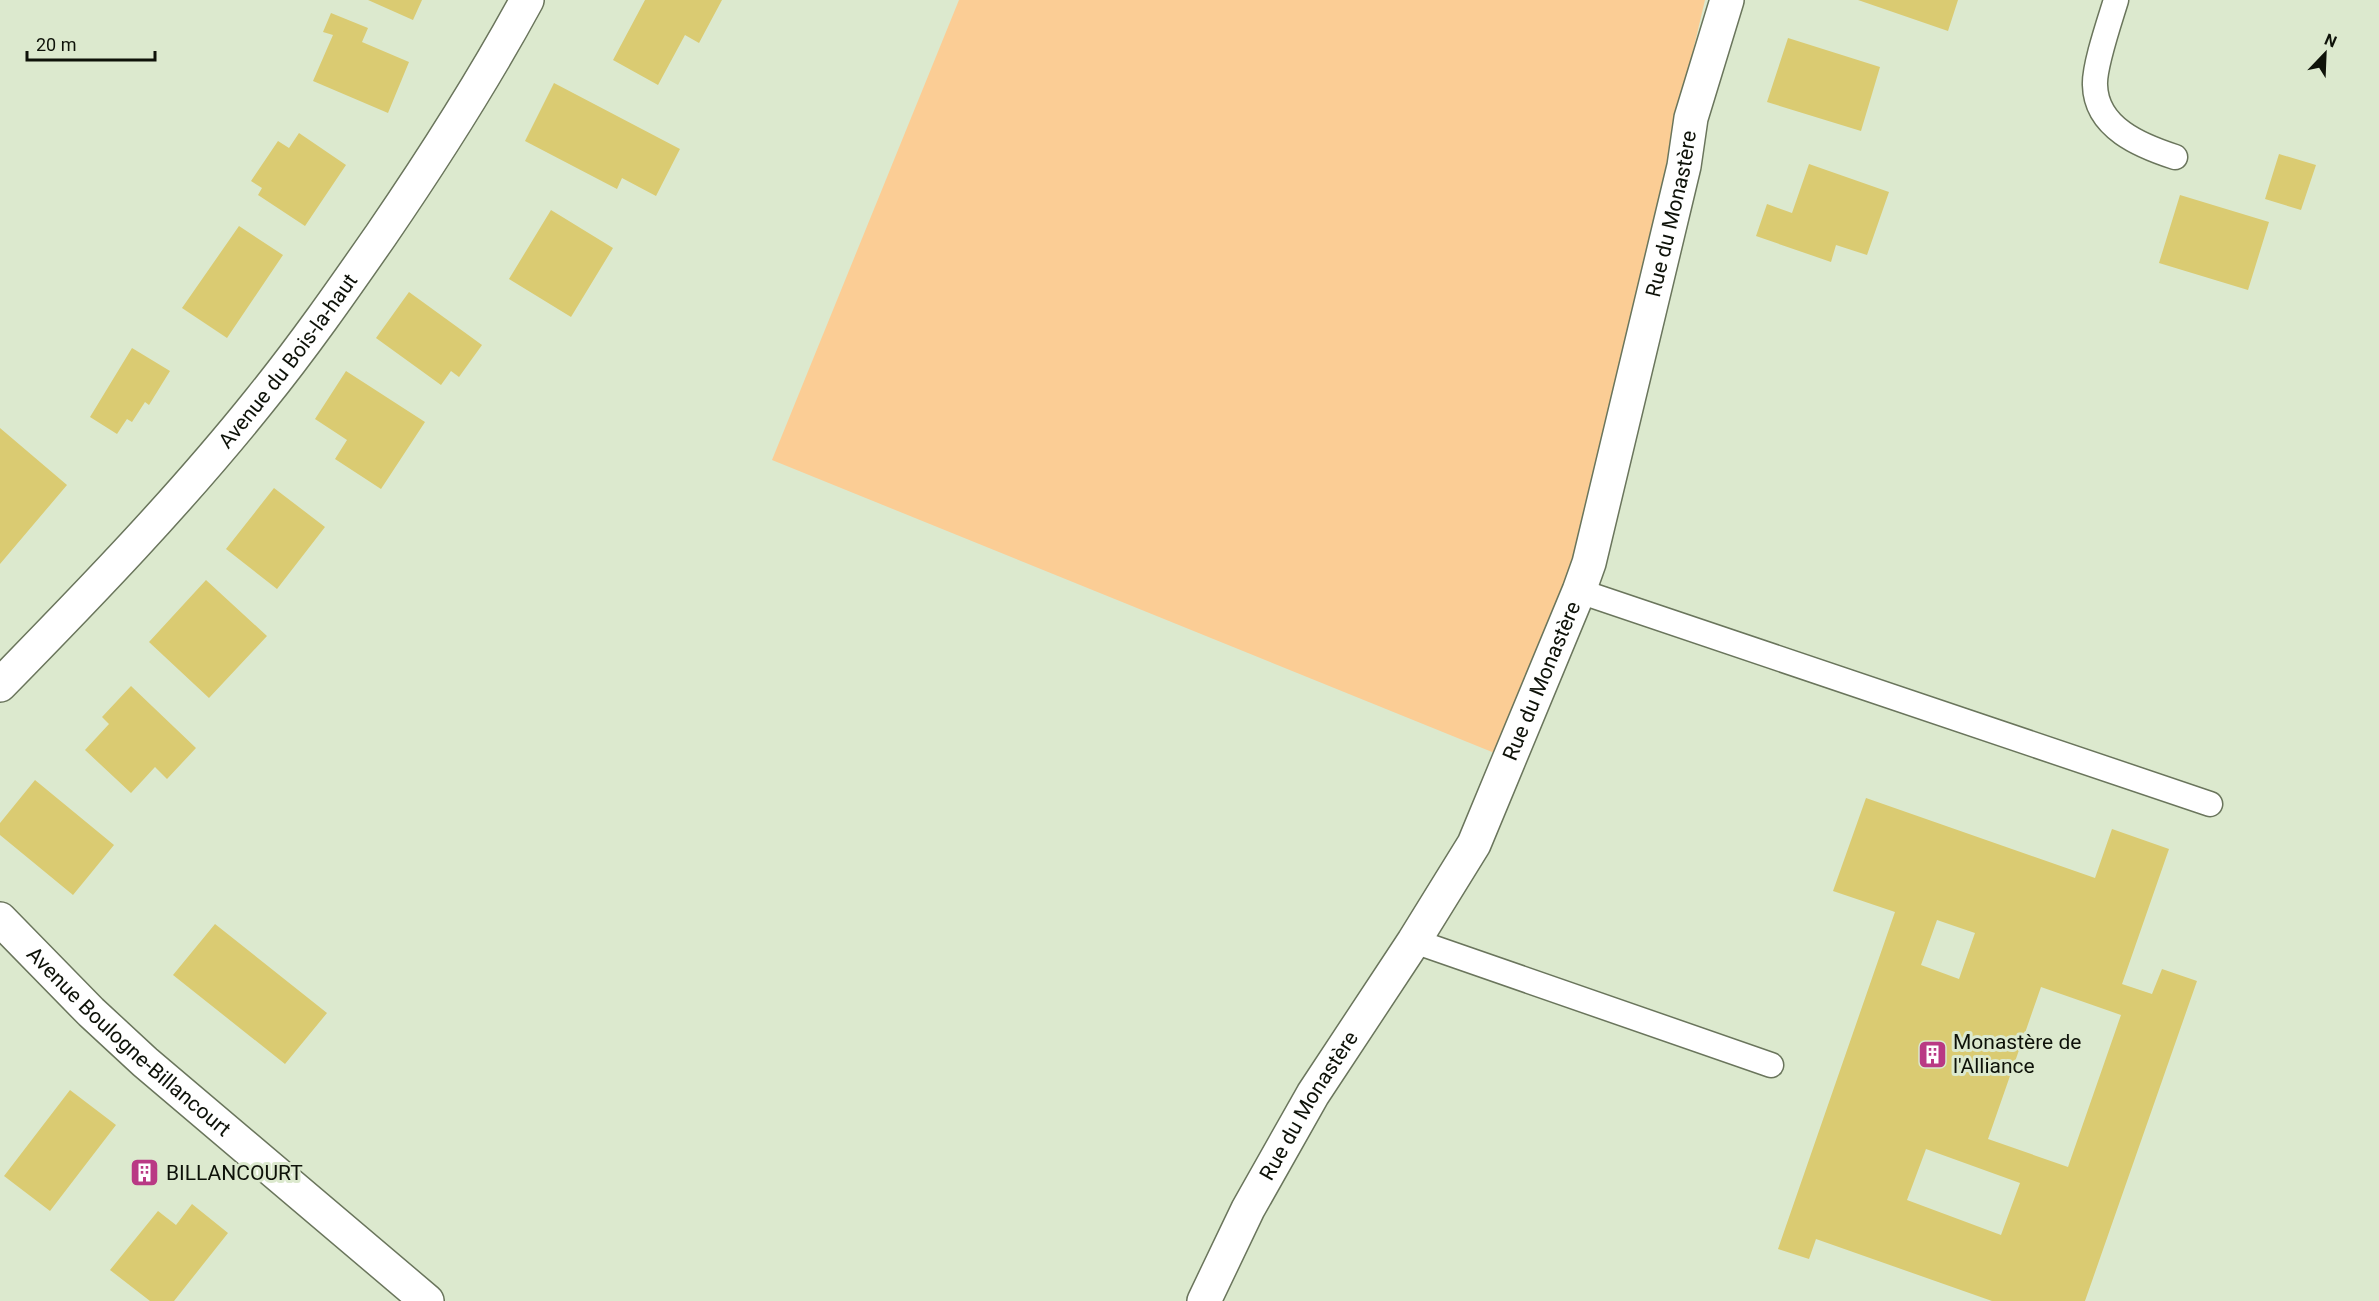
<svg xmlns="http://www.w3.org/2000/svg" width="2379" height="1301" font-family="Roboto,sans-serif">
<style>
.green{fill:#fbcd95}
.building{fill:#dacb72;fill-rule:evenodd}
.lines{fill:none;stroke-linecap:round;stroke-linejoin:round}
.lane-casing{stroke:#6a755c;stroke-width:27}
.street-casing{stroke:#6a755c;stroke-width:36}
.lane{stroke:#fff;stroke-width:24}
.street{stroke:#fff;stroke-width:33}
.labels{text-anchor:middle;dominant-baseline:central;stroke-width:6;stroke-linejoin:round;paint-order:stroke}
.street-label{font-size:21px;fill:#0e1209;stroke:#dce9ce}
.poi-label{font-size:21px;fill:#0e1209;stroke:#dce9ce;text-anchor:start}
</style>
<rect width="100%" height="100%" fill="#dce9ce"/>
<!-- green -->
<path class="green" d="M959,0H1705L1569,577L1497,754L772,460Z"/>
<!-- building -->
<path class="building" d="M368,0H422L413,20Z
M645,0H722L699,43L685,35L658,85L613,60Z
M1858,0H1958L1948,31Z
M331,13L368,28L362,42L409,62L388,113L313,81L333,35L323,32Z
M1788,38L1880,67L1861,131L1767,102Z
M554,83L680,149L656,196L622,178L617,189L525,141Z
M299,133L346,165L305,226L258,195L262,188L251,181L278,141L289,148Z
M2279,154L2316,165L2301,210L2265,199Z
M1809,164L1889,192L1867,255L1836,245L1831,262L1756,236L1767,204L1792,213Z
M2180,195L2269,222L2248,290L2159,263Z
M551,210L613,248L571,317L509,279Z
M239,226L283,255L227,338L182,308Z
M409,292L482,345L459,377L451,371L441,385L376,338Z
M132,348L170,371L149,405L145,402L132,422L127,419L117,434L90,417Z
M346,371L425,422L381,489L335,459L347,440L315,419Z
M0,428L67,485L0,564Z
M274,488L325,527L277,589L226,549Z
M206,580L267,636L209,698L149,642Z
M131,686L196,748L167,779L155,767L131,793L85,750L109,724L102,717Z
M35,780L114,845L73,895L0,835V823Z
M1866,798L2095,878L2112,829L2169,849L2122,984L2152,994L2162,969L2197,981L2085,1301H1992L1816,1239L1809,1259L1778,1249L1895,912L1833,891ZM1937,920L1975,933L1959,979L1921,965ZM2041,987L2121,1015L2068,1167L1988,1139ZM1926,1149L2020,1183L2001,1235L1907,1200Z
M215,924L327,1013L285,1064L173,975Z
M70,1090L116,1125L50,1211L4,1176Z
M146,1161L157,1170L144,1186L133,1177Z
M192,1204L228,1233L174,1301H150L110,1270L158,1211L176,1225Z"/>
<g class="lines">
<defs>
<path id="lane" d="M2116,0C2110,20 2094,66 2095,85C2096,128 2141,146 2175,157
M1579,591L2210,804
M1414,941L1771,1065"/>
<g id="street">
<path id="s1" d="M0,685C90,593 180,500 260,400C303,347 342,291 381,235C433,159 483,81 527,0"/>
<path id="s2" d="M0,919L91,1012L145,1062L427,1301"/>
<path id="s3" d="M1204,1301L1248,1209L1313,1094L1414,941L1474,844L1579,591L1589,563L1684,166L1691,118L1727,0"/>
</g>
</defs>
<!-- lane casing -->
<use href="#lane" class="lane-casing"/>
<!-- street casing -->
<use href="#street" class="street-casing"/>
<!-- lane -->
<use href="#lane" class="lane"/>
<!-- street -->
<use href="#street" class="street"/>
</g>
<!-- icons -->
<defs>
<symbol id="building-square" viewBox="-11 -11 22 22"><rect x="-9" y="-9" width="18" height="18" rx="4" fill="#b93984" stroke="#dce9ce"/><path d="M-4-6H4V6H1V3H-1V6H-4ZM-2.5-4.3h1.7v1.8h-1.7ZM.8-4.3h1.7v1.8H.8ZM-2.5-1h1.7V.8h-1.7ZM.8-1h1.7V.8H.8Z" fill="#fff"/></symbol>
</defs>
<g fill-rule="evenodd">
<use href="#building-square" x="1916" y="1038" width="33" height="33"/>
<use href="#building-square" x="128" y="1156" width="33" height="33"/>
</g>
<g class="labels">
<!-- street labels -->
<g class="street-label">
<text stroke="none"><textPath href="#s3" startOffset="1194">Rue du Monastère</textPath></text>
<text stroke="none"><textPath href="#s1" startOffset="434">Avenue du Bois-la-haut</textPath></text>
<text stroke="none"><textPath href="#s3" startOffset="708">Rue du Monastère</textPath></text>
<text stroke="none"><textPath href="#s2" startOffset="178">Avenue Boulogne-Billancourt</textPath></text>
<text stroke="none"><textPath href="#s3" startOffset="222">Rue du Monastère</textPath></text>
</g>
<!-- poi labels -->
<g class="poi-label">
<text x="1953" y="1042">Monastère de<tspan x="1953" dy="24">l'Alliance</tspan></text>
<text x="166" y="1173">BILLANCOURT</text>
</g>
</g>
<!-- north arrow -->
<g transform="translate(2325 54) rotate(23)" stroke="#dce9ce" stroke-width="4.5" paint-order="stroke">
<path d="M0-4.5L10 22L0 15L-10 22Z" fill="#0e1209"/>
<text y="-9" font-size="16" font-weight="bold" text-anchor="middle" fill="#0e1209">N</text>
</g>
<!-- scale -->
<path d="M27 51v9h128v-9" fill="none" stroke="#0e1209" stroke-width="3"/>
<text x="36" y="51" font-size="18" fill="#0e1209" stroke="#dce9ce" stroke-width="4.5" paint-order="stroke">20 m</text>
</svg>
